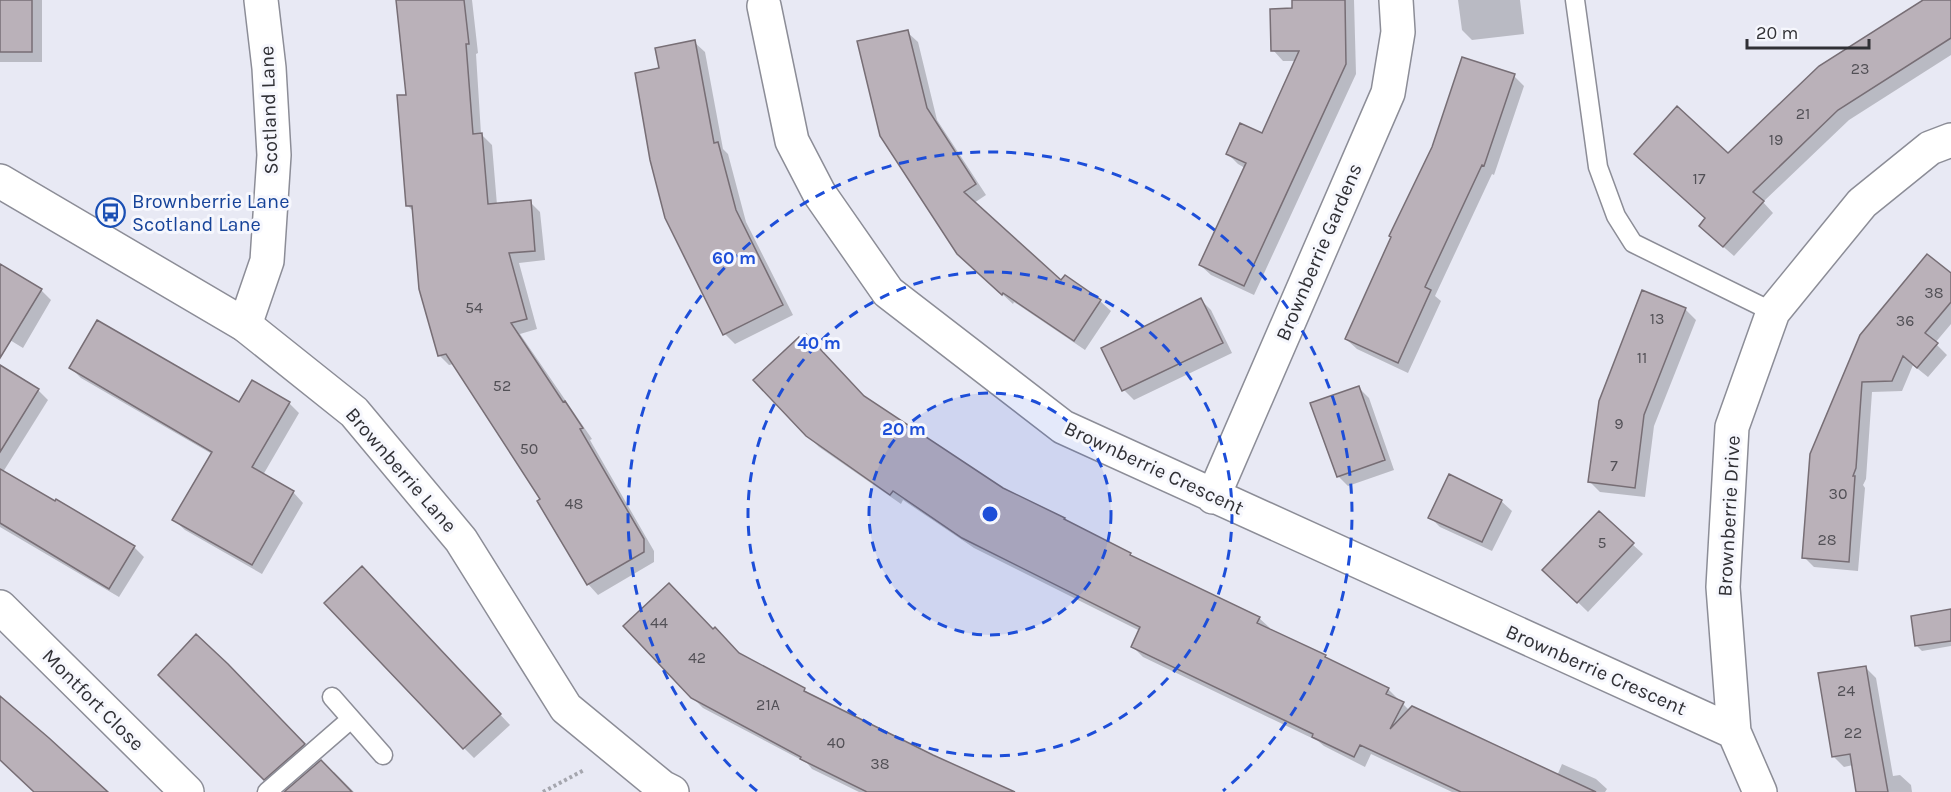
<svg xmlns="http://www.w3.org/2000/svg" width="1951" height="792" font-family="Karla,sans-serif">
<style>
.shadow{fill:#0003}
.building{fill:#bab1b9;stroke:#776e75;stroke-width:1.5}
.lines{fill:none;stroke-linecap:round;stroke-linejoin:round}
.service-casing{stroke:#8c8d97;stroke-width:21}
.minor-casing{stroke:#8c8d97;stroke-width:36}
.tertiary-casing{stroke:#8c8d97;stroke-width:36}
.path{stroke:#a5a6ae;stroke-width:4;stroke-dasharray:3 3;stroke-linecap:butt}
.service{stroke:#fff;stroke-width:18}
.minor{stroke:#fff;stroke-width:33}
.tertiary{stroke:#fff;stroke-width:33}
.ring{fill:none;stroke:#1d4ed8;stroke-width:3;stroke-dasharray:10 8}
.labels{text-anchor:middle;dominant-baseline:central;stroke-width:6;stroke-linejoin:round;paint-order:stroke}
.number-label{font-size:16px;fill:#525056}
.street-label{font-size:20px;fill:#303035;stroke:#f6f7fd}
.transit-label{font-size:20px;fill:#164399;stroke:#f6f7fd;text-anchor:start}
.centre{fill:#1d4ed8;stroke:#f6f7fd;stroke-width:3}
.ring-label{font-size:18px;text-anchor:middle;font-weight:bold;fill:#1d4ed8;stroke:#f6f7fd;stroke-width:6;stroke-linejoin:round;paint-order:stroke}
</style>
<rect width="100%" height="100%" fill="#e8e9f4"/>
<!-- shadow -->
<path class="shadow" d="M0,0H42V62H0Z
M397,0H472L478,53L476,54L481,134L492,145L497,205L530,202L540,212L545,260L519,263L537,329L520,334L592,439L590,440L654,551V562L598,595L588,584L539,501L543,499L454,364L449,365L439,355L414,212L408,206V96Z
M1293,0H1354L1356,74L1254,295L1211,275L1200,265L1245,168L1238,164L1228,154L1262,135L1296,61H1283L1273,50L1294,9Z
M1458,0H1520L1524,34L1472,40L1462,30Z
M1932,0H1951V55L1849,120L1763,202L1773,213L1734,256L1711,236L1707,218L1728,155Z
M907,32L918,42L937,120L986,195L974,203L1061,283L1100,301L1111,311L1085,350L1014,302L1013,304L958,253Z
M694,42L705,52L723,149L728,154L746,222L793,315L735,344L725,334L660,70Z
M1514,76L1524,86L1494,175L1492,174L1435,296L1441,301L1408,373L1357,349L1346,339Z
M0,265L41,290L51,300L23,348L0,334Z
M1951,275V324L1935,343L1947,355L1928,377L1913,365L1902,391L1872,392L1866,479L1863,485L1865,488L1858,571L1814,567L1804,557L1861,336Z
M1643,292L1686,310L1696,320L1654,426L1645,497L1600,492L1590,482Z
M1201,300L1211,310L1232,353L1134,400L1124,390Z
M799,339L865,399L1002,489L1130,554L1134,558L1259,618L1270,628L1269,630L1325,656L1330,661L1388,689L1410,711L1557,776L1562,764L1596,779L1607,789L1605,792H1452L1371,754L1365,767L1324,746L1318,741L1143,657L1133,647L1140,631L974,548L903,500L901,504L819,447L807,435Z
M71,368L239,404L289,403L299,413L263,475L293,492L303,503L262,574L185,530L174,520L212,454L81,378Z
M1358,387L1369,398L1394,470L1348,486L1338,476Z
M0,390H38L48,400L3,472L134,547L144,557L119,597L0,527Z
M1449,476L1501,501L1512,511L1492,551L1440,527L1430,517Z
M1632,544L1643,554L1588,612L1545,570Z
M373,579L510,725L474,758L464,748Z
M1951,612V646L1922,651L1917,646Z
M713,631L740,654L804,689L812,697L1010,792H859L812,769L807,763L703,708L692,697Z
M196,636L314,755L275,789L160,675Z
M1866,668L1876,678L1893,776L1900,775L1911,785L1912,792H1857L1853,765L1844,767L1834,757Z
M334,772L354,792H286L332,774Z"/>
<!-- building -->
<path class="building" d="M0,0H32V52H0Z
M396,0H464L469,44H466L473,134L482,133L488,204L531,200L535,251L509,253L527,319L511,323L563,402L565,401L583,428L580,429L644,539V552L587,585L537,501L540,499L446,354L438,356L419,289L412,206H406L397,95H406Z
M1292,0H1345L1346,64L1244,286L1199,265L1246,163L1226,154L1240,123L1262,133L1299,51H1271L1270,9L1292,8Z
M1923,0H1951V38L1838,110L1753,192L1764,201L1723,247L1699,226L1705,218L1634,154L1677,106L1728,153L1819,66Z
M908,30L927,108L976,184L964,192L1061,280L1065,275L1101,300L1074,341L1003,293L1002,295L957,254L880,136L857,41Z
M695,40L714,143L718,142L736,210L783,305L723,335L665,218L650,160L635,73L659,68L655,48Z
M1462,57L1515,74L1484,166L1482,165L1425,287L1431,290L1398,363L1345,339L1391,237L1389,236L1432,147Z
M1927,254L1951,273V302L1925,333L1938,343L1917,368L1903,356L1892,381L1862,382L1856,468L1853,476H1855L1849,562L1802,558L1810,454L1860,335Z
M0,264L42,289L0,358Z
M1642,290L1686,308L1644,415L1635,488L1588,482L1599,401Z
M1201,298L1223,343L1122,391L1101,348Z
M97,320L239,402L252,380L290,402L252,467L294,491L252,565L172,520L212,452L69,368Z
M807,335L864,396L1003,488L1065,518L1064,519L1131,553L1130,555L1260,617L1257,623L1326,655L1325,657L1389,688L1386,694L1404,702L1390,729L1412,706L1596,792H1461L1360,745L1354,757L1312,737L1313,734L1131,647L1140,627L962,538L893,491L890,495L806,436L753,380L799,337L807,352Z
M0,365L39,389L0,452Z
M1359,386L1385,460L1337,477L1310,403Z
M0,469L55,501L56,499L135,546L109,589L0,523Z
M1449,474L1502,500L1482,542L1428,518Z
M1599,511L1634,543L1577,603L1542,570Z
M362,566L501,714L463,749L324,603Z
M669,583L713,629L715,627L739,653L805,688L804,691L933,755L1015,792H867L800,759L801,757L691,698L623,626Z
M1951,609V641L1915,646L1911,616Z
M196,634L228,664L305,744L264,780L158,675Z
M1866,666L1873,708L1888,792H1856L1850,754L1832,757L1818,673Z
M0,696L49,738L108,792H34L0,760Z
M321,760L352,792H284Z"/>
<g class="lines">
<defs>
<path id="service" d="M1575,0L1598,167L1616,216L1633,243L1773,312
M332,697L383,755
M267,792L351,719"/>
<path id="minor" d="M764,6L792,141L819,193L888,292L1063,427L1734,732
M245,325L267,261L274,155L269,68L261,0
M1213,497L1388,93L1398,32L1396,0
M0,607L187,792
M1760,792L1734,732L1723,587L1732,427L1773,312L1862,203L1930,148L1951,140"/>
<path id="tertiary" d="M0,181L245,325L354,412L461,540L566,708L662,787L672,792"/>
</defs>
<!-- service casing -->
<use href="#service" class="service-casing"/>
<!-- minor casing -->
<use href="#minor" class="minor-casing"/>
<!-- tertiary casing -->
<use href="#tertiary" class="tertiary-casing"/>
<!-- path -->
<path class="path" d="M543,792L584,770"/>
<!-- service -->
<use href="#service" class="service"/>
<!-- minor -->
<use href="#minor" class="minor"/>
<!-- tertiary -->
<use href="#tertiary" class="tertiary"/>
</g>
<!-- distance rings -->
<circle cx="990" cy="514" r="121" fill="#1d4ed8" fill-opacity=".12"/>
<g class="ring">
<circle cx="990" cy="514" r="121"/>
<circle cx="990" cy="514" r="242"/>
<path d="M757 791A362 362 0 1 1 1223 791"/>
</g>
<!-- icons -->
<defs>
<symbol id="bus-ring" viewBox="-11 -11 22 22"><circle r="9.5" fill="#f6f7fd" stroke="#1a4fb4" stroke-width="1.5"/><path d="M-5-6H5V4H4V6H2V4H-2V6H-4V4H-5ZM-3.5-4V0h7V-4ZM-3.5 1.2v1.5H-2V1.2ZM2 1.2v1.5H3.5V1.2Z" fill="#1a4fb4"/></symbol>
</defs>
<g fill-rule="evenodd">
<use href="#bus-ring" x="94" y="196" width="33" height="33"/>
</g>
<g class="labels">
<!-- number labels -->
<g class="number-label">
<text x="1860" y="68">23</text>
<text x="1803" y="113">21</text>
<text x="1776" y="139">19</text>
<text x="1699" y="178">17</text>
<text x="1934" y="292">38</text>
<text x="474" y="307">54</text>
<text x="1657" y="318">13</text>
<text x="1905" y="320">36</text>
<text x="1642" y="357">11</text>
<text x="502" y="385">52</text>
<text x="1619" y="423">9</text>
<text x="529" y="448">50</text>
<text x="1614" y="465">7</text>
<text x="1838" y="493">30</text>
<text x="574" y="503">48</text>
<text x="1827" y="539">28</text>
<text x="1602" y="542">5</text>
<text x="659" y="622">44</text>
<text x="697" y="657">42</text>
<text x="1846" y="690">24</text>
<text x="768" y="704">21A</text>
<text x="1853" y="732">22</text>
<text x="836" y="742">40</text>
<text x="880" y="763">38</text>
</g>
<!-- street labels -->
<g class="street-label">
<text transform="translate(269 110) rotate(-92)">Scotland Lane</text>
<text transform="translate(1319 252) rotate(-67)">Brownberrie Gardens</text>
<text transform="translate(1154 468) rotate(25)">Brownberrie Crescent</text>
<text transform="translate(401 470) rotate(49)">Brownberrie Lane</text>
<text transform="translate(1729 516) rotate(-87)">Brownberrie Drive</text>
<text transform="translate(1596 670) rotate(24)">Brownberrie Crescent</text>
<text transform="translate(93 700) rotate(45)">Montfort Close</text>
</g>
<!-- transit labels -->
<g class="transit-label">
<text x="132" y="201">Brownberrie Lane<tspan x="132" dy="23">Scotland Lane</tspan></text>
</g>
</g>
<circle cx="990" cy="514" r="9" class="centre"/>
<g class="ring-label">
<text x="734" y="264">60 m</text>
<text x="819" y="349">40 m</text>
<text x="904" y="435">20 m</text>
</g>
<!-- scale -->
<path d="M1747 39v9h122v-9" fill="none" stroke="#303035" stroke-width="3"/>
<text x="1756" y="39" font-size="18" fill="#303035" stroke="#f6f7fd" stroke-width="4.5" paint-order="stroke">20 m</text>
</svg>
